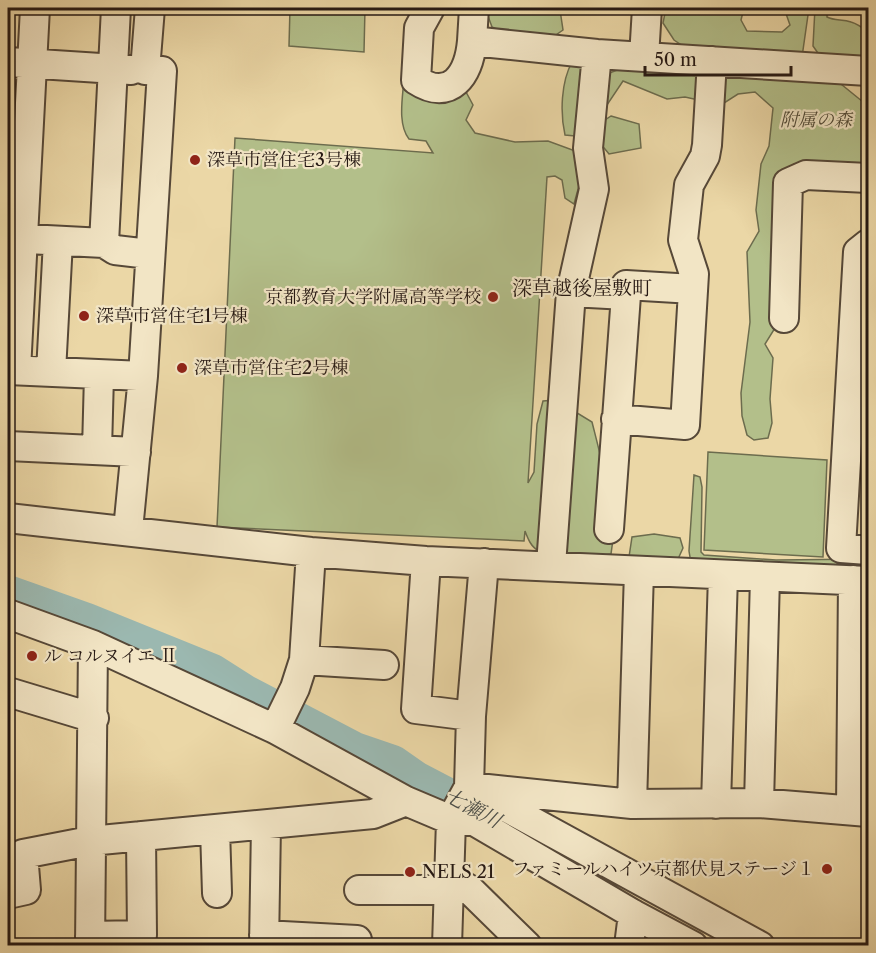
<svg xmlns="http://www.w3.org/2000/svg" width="876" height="953" font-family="'Libre Caslon Text','Noto Serif JP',serif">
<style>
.green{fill:#b3bf8a;stroke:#6c6c4e;stroke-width:1.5}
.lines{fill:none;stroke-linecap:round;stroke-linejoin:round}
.river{stroke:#9bb8b0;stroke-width:34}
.minor-casing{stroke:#564838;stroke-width:32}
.minor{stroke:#f2e5c5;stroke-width:28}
.poi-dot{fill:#8f2418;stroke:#f2e5c5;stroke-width:2}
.labels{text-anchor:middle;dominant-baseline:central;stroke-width:4.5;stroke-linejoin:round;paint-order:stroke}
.park-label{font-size:18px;font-style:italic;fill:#504a37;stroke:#f2e5c5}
.poi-label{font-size:18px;fill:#251813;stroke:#f2e5c5;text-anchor:start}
.neighbourhood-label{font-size:20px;fill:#251813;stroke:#f2e5c5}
.water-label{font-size:20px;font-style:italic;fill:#4e504a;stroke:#f2e5c5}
</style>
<rect width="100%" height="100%" fill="#ebd7a6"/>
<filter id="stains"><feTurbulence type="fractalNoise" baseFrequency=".00333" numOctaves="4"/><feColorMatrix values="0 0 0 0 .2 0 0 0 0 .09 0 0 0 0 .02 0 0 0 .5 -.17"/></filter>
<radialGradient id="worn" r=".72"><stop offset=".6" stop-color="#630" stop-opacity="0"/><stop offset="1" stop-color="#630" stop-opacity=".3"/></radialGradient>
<!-- green -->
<path class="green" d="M290,8H365L364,52L289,46Z
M485,8H556L560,10L563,30L550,39L515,38L492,27Z
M666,8H744L741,20L747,31L782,32L790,25L784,8H809L802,57L683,46L674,40L663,23Z
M815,8H827V17C835,21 842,19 851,22C858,24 863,28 868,32V65L820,56L813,46Z
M572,62H580L590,80L575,136L565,135C560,113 561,82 572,62Z
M620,69L831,76L868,106C868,127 873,150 859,166L794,164L781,173L775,328L765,344L773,358L770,399L772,423L768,438L754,440L747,435L742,416L741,393L750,322L747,252L759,231L756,210L761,164L769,146L773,108L755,92L738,94L721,105L685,97L667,99L623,81L605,108L604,75Z
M404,78L452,92H466L473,105L466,120L475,133L515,142L548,141L578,152L580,182L574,204L565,198L562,180L555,176L547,177L528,483L534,472L537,424L543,401L556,400L592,422C601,458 618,519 611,554C596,557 552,557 539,551C531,547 528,539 525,531L524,541L217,527L235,138L433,153L426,141L409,139C397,124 403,96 404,78Z
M611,116L639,124L641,148L609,154L600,143L602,122Z
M708,452L827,460L823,557L704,550Z
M694,475L700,477L702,487L701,552L704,555L776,560L868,559V573L691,563L689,551Z
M654,534L680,538L683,548L678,559L629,557L632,537Z"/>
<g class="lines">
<!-- river -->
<path class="river" d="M8,592L87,620L213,671L246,692L355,749L393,762L416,778L575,861"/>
<defs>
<path id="minor" d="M430,8L419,28L416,80C451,103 469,74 472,41
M474,8L472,41L597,54L868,71
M644,57L647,8
M8,62L131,70
M8,238L104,243L116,8
M104,243L115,250L149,254
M868,244L858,252L841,548L868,550
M571,292L626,295V285L693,289
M784,318L788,183L806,175L868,178
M8,370L143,376
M16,370L35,8
M51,372L58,241
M616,419L685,425L694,274L683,240L689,185L705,156L707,145L712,61
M8,446L136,452
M97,450L99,375
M8,518L311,552L426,561L868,581
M609,529L626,295
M128,530L143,376L162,71L145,70L150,8
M426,561L416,709L471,716
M551,565L571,292L594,189L588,148L597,54
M8,614L93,645L275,729L406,801L451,820L474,821L633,914L693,946
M304,660L384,665
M8,692L94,718
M275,729L295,688L304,660L311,552
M469,787L632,804L759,803L868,812
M482,794L760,946
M759,803L765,577
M632,804L639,571
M716,804L723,575
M851,810L853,580
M215,829L217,893
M449,877L470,890L527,946
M359,890H449
M8,894L26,890L23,854L90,841L373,814L406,801
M264,935L357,940
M90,936L142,935L141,836
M90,946L93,645
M264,946L266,825
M447,946L451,820L469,787L471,716L484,563
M629,946L633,914"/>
</defs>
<!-- minor casing -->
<use href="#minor" class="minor-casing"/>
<!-- minor -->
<use href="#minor" class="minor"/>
</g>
<!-- markers -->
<g class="poi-dot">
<circle cx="195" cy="160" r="6"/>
<circle cx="493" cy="297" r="6"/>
<circle cx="84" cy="316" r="6"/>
<circle cx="182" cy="368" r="6"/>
<circle cx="32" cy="656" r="6"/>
<circle cx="827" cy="869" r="6"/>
<circle cx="410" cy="872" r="6"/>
</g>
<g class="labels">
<!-- park labels -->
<g class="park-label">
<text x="816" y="120">附属の森</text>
</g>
<!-- poi labels -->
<g class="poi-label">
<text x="207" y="160">深草市営住宅3号棟</text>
<text x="481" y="297" text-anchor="end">京都教育大学附属高等学校</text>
<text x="96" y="316">深草市営住宅1号棟</text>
<text x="194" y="368">深草市営住宅2号棟</text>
<text x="44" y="656">ル コルヌイエ Ⅱ</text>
<text x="815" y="869" text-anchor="end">ファミールハイツ京都伏見ステージ１</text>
<text x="422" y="872">NELS 21</text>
</g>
<!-- neighbourhood labels -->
<g class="neighbourhood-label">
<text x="582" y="288">深草越後屋敷町</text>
</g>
<!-- water labels -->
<g class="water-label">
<text transform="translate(473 808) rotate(28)">七瀬川</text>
</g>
</g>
<!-- margin -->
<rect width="876" height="953" fill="none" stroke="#ebd7a6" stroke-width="30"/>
<rect x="9" y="9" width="858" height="935" fill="none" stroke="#251813" stroke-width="3"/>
<rect x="15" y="15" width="846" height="923" fill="none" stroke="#251813" stroke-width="1.5"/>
<!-- scale -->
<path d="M645 66v9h146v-9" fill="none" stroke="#251813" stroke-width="3"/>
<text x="654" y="66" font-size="18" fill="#251813" stroke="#f2e5c5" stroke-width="4.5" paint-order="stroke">50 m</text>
<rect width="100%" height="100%" filter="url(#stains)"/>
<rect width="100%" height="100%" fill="url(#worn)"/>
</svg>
